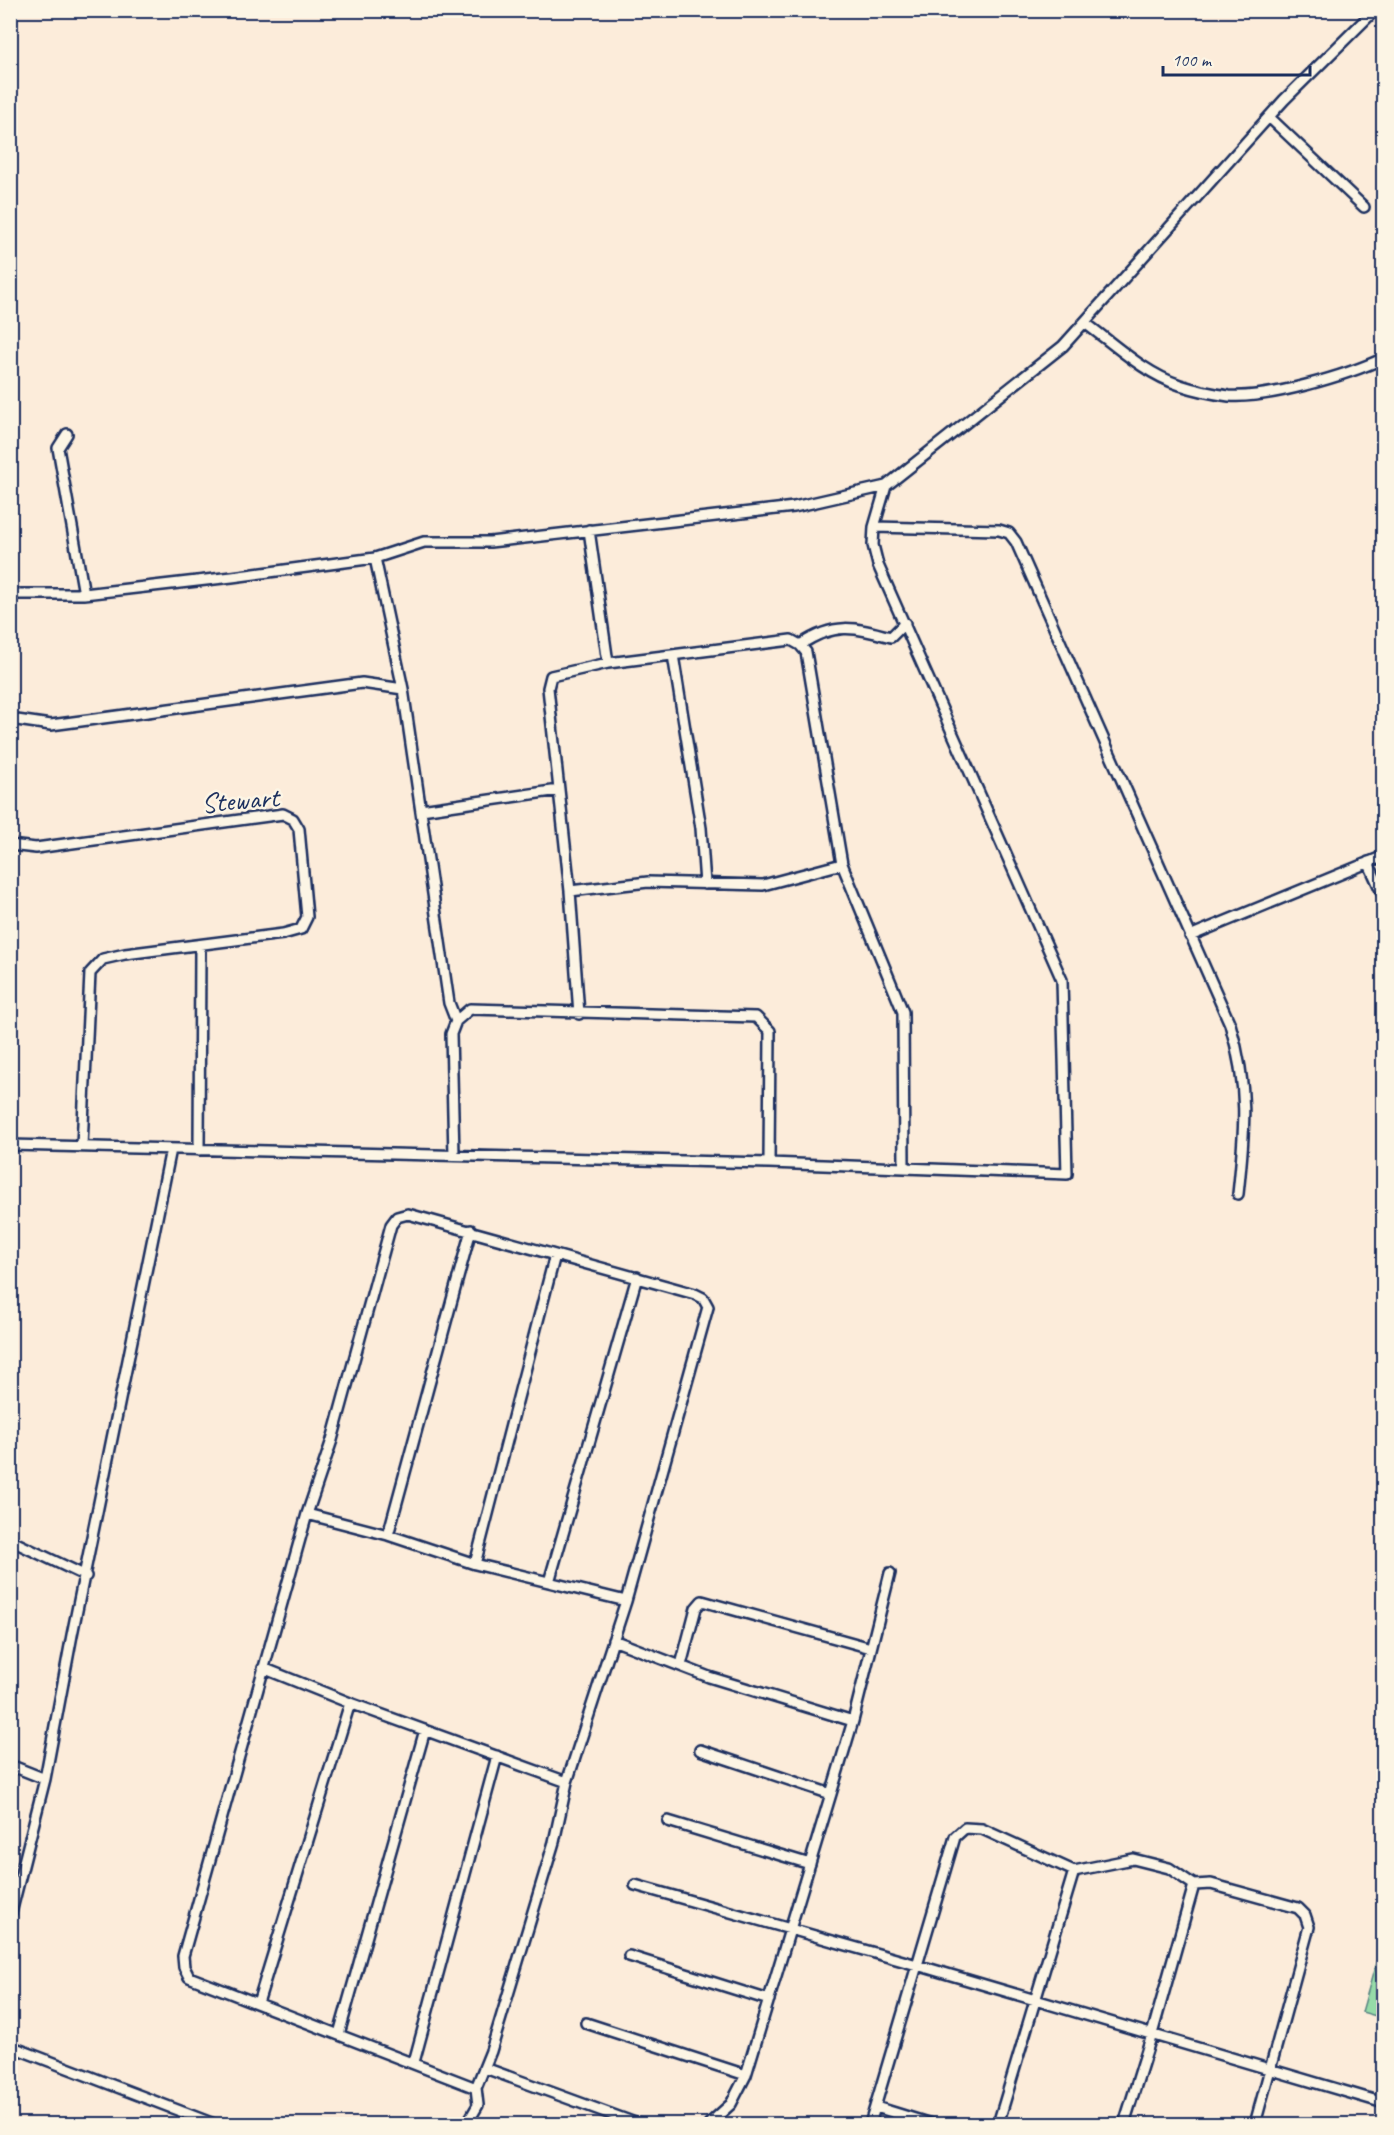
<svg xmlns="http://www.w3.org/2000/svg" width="1394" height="2135" font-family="Caveat,sans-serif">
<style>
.green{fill:#96dba8;stroke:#588583;stroke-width:1.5}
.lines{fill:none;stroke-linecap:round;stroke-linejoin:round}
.minor-casing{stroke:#1b2f5e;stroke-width:14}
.minor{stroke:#fcf5e5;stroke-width:9}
.labels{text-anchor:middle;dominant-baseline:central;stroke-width:5;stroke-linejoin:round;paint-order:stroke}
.street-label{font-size:28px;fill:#1b2f5e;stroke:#fcf5e5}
</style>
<rect width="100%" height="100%" fill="#fcecda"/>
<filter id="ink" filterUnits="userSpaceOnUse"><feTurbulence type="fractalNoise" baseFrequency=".0167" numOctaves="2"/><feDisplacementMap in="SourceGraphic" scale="12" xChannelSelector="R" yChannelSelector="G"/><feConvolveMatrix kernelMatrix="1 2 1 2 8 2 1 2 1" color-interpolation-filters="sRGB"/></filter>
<g filter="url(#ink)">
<!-- green -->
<path class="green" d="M1383,1938V2018L1362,2012Z"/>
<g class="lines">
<defs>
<path id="minor" d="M1269,117L1364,207
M1085,323C1114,344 1145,374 1180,385C1195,390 1214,394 1229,396C1268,399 1348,375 1384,358
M67,434L58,448L84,594
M874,527L999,530L1009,533L1016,542L1230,1024C1249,1088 1245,1129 1238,1194
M589,530L608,663
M375,558L403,689L449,1003L456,1021
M10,594H84L232,577L375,558L424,542H490L794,507L886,486
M800,645C834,622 854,627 891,637L905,623
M673,655L701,828L705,884
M10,719L51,725L362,683L403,689
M421,810L559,790
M10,845L36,848L283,814L293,819L299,829L307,917L301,929L283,934L125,954L103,959L90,973L82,1146
M1368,862L1384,897
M570,891L648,882L763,885L842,864L903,1012L904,1168
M1190,936L1384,856
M579,1014L570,891L548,688L551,676L608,663L791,640L800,645L806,652L842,864
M10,1145L769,1163L1067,1174L1062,980L878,565L873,545L874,527L886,486L1063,346L1284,100L1375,10
M199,1150L200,946
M454,1155L451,1034L456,1021L470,1009L756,1017L770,1031L769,1163
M307,1514L388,1535L475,1564L626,1601
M388,1535L471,1230
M10,1540L86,1576
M475,1564L555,1255
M549,1582L637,1277
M613,1640L709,1677L853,1721
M681,1665L696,1608L702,1601L871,1648
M263,1668L350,1703L567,1782
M700,1750L831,1794
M10,1765L45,1779
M668,1821L810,1864
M635,1885L917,1965L1384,2103
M10,1917L45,1779L72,1635L171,1149
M629,1956L769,2000
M258,2003L350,1703
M586,2023L746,2075
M339,2034L425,1730
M10,2046L214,2124
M414,2062L497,1756
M485,2068L638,2124
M876,2107L931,2124
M467,2124L478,2105L476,2088L189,1977L184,1967L183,1956L307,1514L332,1440L391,1225L397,1217L408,1214L695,1294L703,1298L708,1307L626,1601L567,1782L554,1842L491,2051L476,2088
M709,2124L731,2104L746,2075L853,1721L890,1573
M870,2124L955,1837L965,1828L982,1829L1074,1871L1133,1859L1169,1868L1194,1885L1211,1884L1298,1908L1305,1915L1309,1927L1255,2124
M998,2124L1074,1871
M1124,2124L1152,2034L1194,1885"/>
</defs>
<!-- minor casing -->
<use href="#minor" class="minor-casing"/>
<!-- minor -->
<use href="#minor" class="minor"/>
</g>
</g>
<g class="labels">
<!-- street labels -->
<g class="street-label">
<text transform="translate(240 800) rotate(-5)">Stewart</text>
</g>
</g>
<!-- margin -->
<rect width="1394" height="2135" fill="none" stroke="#fcf5e5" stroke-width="36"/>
<rect x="18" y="18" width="1358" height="2099" fill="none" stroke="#1b2f5e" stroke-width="2" filter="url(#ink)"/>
<!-- scale -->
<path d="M1163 66v9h147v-9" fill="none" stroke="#1b2f5e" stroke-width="3"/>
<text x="1172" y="66" font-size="18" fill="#1b2f5e" stroke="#fcf5e5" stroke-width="4.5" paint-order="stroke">100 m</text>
</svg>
